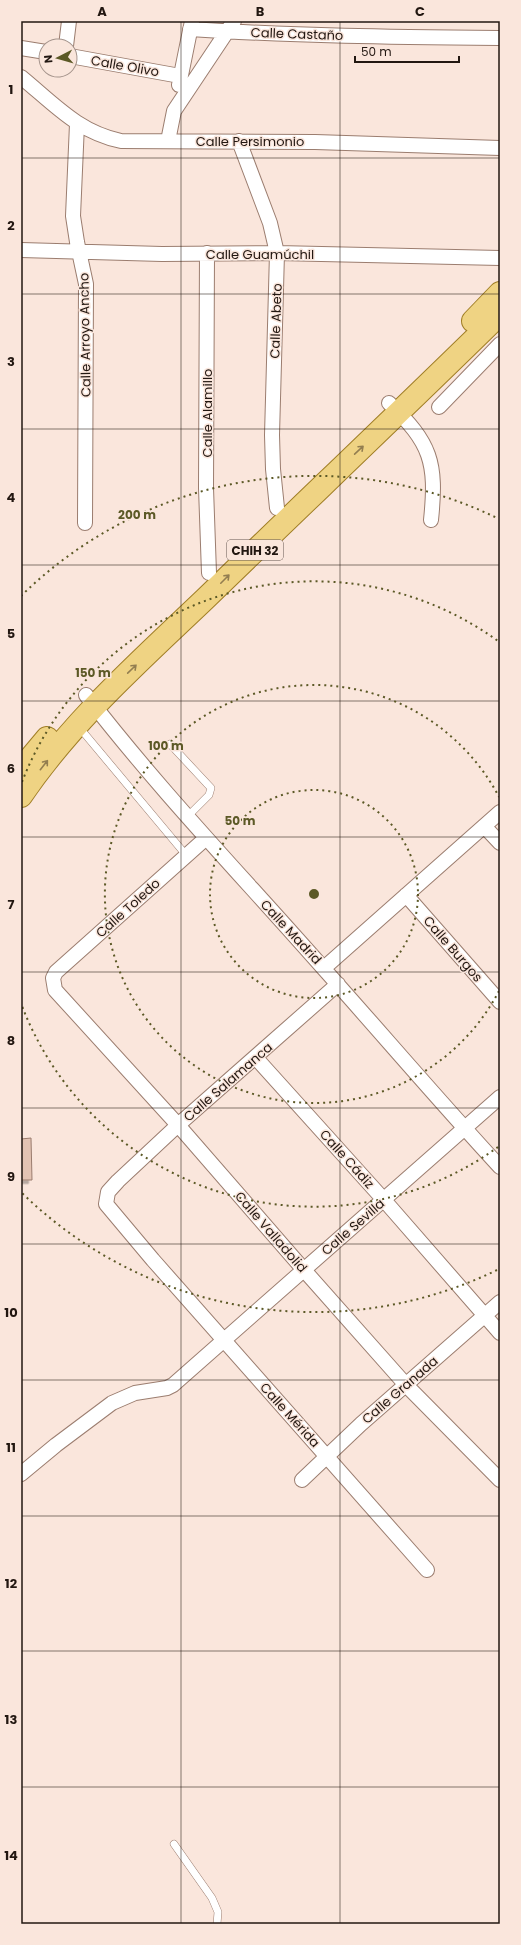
<svg xmlns="http://www.w3.org/2000/svg" width="521" height="1945" font-family="Poppins,sans-serif">
<style>
.building{fill:#e3c3b3;stroke:#9a7c6e;filter:url(#shadow)}
.lines{fill:none;stroke-linecap:round;stroke-linejoin:round}
.lane-casing{stroke:#9b7d6f;stroke-width:8}
.street-casing{stroke:#9b7d6f;stroke-width:16}
.primary-casing{stroke:#a07e26;stroke-width:24}
.lane{stroke:#fff;stroke-width:7}
.street{stroke:#fff;stroke-width:14}
.primary{stroke:#efd383;stroke-width:22}
.oneway{stroke:#937e50}
.grid{fill:none;stroke:#221711;stroke-width:1;stroke-opacity:0.55}
.ring{fill:none;stroke:#5c5926;stroke-width:2;stroke-dasharray:2 4}
.labels{text-anchor:middle;dominant-baseline:central;stroke-width:3;stroke-linejoin:round;paint-order:stroke}
.shield{fill:#fae6dc;stroke:#63554e;stroke-width:1}
.shield-label{font-size:12px;font-weight:bold;fill:#221711}
.street-label{font-size:13px;fill:#221711;stroke:#fae6dc}
.centre{fill:#5c5926;stroke:#fae6dc;stroke-width:2}
.ring-label{font-size:12px;text-anchor:middle;font-weight:bold;fill:#5c5926;stroke:#fae6dc;stroke-width:3;stroke-linejoin:round;paint-order:stroke}
.neatline{fill:none;stroke:#221711;stroke-width:1.5}
.grid-label{font-size:13px;text-anchor:middle;font-weight:bold;fill:#221711}
</style>
<defs>
<filter id="shadow"><feDropShadow dx="-3.5" dy="3.5" stdDeviation="0" flood-color="#0004"/></filter>
</defs>
<rect width="100%" height="100%" fill="#fae6dc"/>
<!-- building -->
<path class="building" d="M31,1138L32,1180H21V1139Z"/>
<g class="lines">
<defs>
<path id="lane" d="M79,727L186,855
M170,744L211,788L209,795L187,817
M174,1844L212,1898L218,1912L217,1924"/>
<path id="street" d="M190,29C293,36 397,37 500,38
M66,46L69,21
M21,48L46,52
M70,56L180,76
M21,77C54,104 78,132 121,141L315,142L500,148
M179,85L192,21
M77,124L73,216L77,242L86,284L85,523
M168,141L174,111L234,21
M239,141L270,223L277,253L272,435L273,469L277,508
M21,250L162,254L277,253L500,258
M207,253L206,488L209,573
M389,403C431,443 437,462 431,520
M439,407L500,344
M86,695C160,791 244,878 324,969C383,1035 440,1102 500,1167
M484,826L500,843
M205,839L56,972L53,978L55,990L178,1125L304,1270L406,1385L500,1480
M406,895L500,1002
M324,968L500,812
M338,984L178,1125L118,1181L108,1192L106,1204L153,1260L427,1570
M256,1058L384,1200L500,1333
M21,1474L56,1445L112,1403L135,1393L167,1388L173,1385L500,1097
M302,1480L361,1424L500,1302"/>
<path id="primary" d="M473,321L500,293
M21,769L47,738
M21,796C72,721 140,661 205,599C303,504 402,410 500,314"/>
</defs>
<!-- lane casing -->
<use href="#lane" class="lane-casing"/>
<!-- street casing -->
<use href="#street" class="street-casing"/>
<!-- primary casing -->
<use href="#primary" class="primary-casing"/>
<!-- lane -->
<use href="#lane" class="lane"/>
<!-- street -->
<use href="#street" class="street"/>
<!-- primary -->
<use href="#primary" class="primary"/>
</g>
<!-- one-way arrows -->
<defs><path id="oneway-shaft" d="M-6 0H5M1.5-3L5.5 0L1.5 3" fill="none" stroke-width="1.6" stroke-linecap="round" stroke-linejoin="round"/></defs>
<g class="oneway">
<use href="#oneway-shaft" transform="translate(359 450) rotate(-43)"/>
<use href="#oneway-shaft" transform="translate(225 579) rotate(-45)"/>
<use href="#oneway-shaft" transform="translate(132 669) rotate(-44)"/>
<use href="#oneway-shaft" transform="translate(44 765) rotate(-52)"/>
</g>
<!-- grid -->
<path class="grid" d="M181,21V1924M340,21V1924M21,158H500M21,294H500M21,429H500M21,565H500M21,701H500M21,837H500M21,972H500M21,1108H500M21,1244H500M21,1380H500M21,1516H500M21,1651H500M21,1787H500"/>
<!-- distance rings -->
<g class="ring">
<circle cx="314" cy="894" r="104"/>
<path d="M499 991A209 209 0 1 1 499 797"/>
<path d="M498 1147A313 313 0 0 1 22 1006M22 782A313 313 0 0 1 498 641"/>
<path d="M497 1270A418 418 0 0 1 21 1192M21 596A418 418 0 0 1 497 518"/>
</g>
<g class="labels">
<!-- shield labels -->
<rect class="shield" x="227" y="540" width="56" height="20" rx="3"/>
<g class="shield-label">
<text x="255" y="550">CHIH 32</text>
</g>
<!-- street labels -->
<g class="street-label">
<text transform="translate(297 34) rotate(2)">Calle Castaño</text>
<text transform="translate(125 66) rotate(10)">Calle Olivo</text>
<text x="250" y="141">Calle Persimonio</text>
<text x="260" y="254">Calle Guamúchil</text>
<text transform="translate(276 321) rotate(-88)">Calle Abeto</text>
<text transform="translate(85 335) rotate(-91)">Calle Arroyo Ancho</text>
<text transform="translate(207 413) rotate(-90)">Calle Alamillo</text>
<text transform="translate(128 908) rotate(-42)">Calle Toledo</text>
<text transform="translate(291 932) rotate(47)">Calle Madrid</text>
<text transform="translate(453 949) rotate(49)">Calle Burgos</text>
<text transform="translate(228 1082) rotate(-41)">Calle Salamanca</text>
<text transform="translate(347 1159) rotate(48)">Calle Cádiz</text>
<text transform="translate(353 1227) rotate(-41)">Calle Sevilla</text>
<text transform="translate(271 1232) rotate(49)">Calle Valladolid</text>
<text transform="translate(400 1390) rotate(-41)">Calle Granada</text>
<text transform="translate(290 1415) rotate(48)">Calle Mérida</text>
</g>
</g>
<circle cx="314" cy="894" r="6" class="centre"/>
<g class="ring-label">
<text x="137" y="519">200 m</text>
<text x="93" y="677">150 m</text>
<text x="166" y="750">100 m</text>
<text x="240" y="825">50 m</text>
</g>
<!-- border -->
<rect width="521" height="1945" fill="none" stroke="#fae6dc" stroke-width="44"/>
<!-- north arrow -->
<g transform="translate(58 58) rotate(264)"><circle r="19" fill="#fae6dc" stroke="#a4938b"/>
<path d="M0-3L7 15L0 10L-7 15Z" fill="#5c5926"/>
<text y="-6" font-size="11" font-weight="bold" text-anchor="middle" fill="#221711">N</text>
</g>
<!-- scale -->
<path d="M355 56v6h104v-6" fill="none" stroke="#221711" stroke-width="2"/>
<text x="361" y="56" font-size="12" fill="#221711" stroke="#fae6dc" stroke-width="3" paint-order="stroke">50 m</text>
<rect x="22" y="22" width="477" height="1901" class="neatline"/>
<g class="grid-label">
<text x="102" y="16">A</text>
<text x="260" y="16">B</text>
<text x="420" y="16">C</text>
<text x="11" y="94">1</text>
<text x="11" y="230">2</text>
<text x="11" y="366">3</text>
<text x="11" y="502">4</text>
<text x="11" y="638">5</text>
<text x="11" y="773">6</text>
<text x="11" y="909">7</text>
<text x="11" y="1045">8</text>
<text x="11" y="1181">9</text>
<text x="11" y="1317">10</text>
<text x="11" y="1452">11</text>
<text x="11" y="1588">12</text>
<text x="11" y="1724">13</text>
<text x="11" y="1860">14</text>
</g>
</svg>
